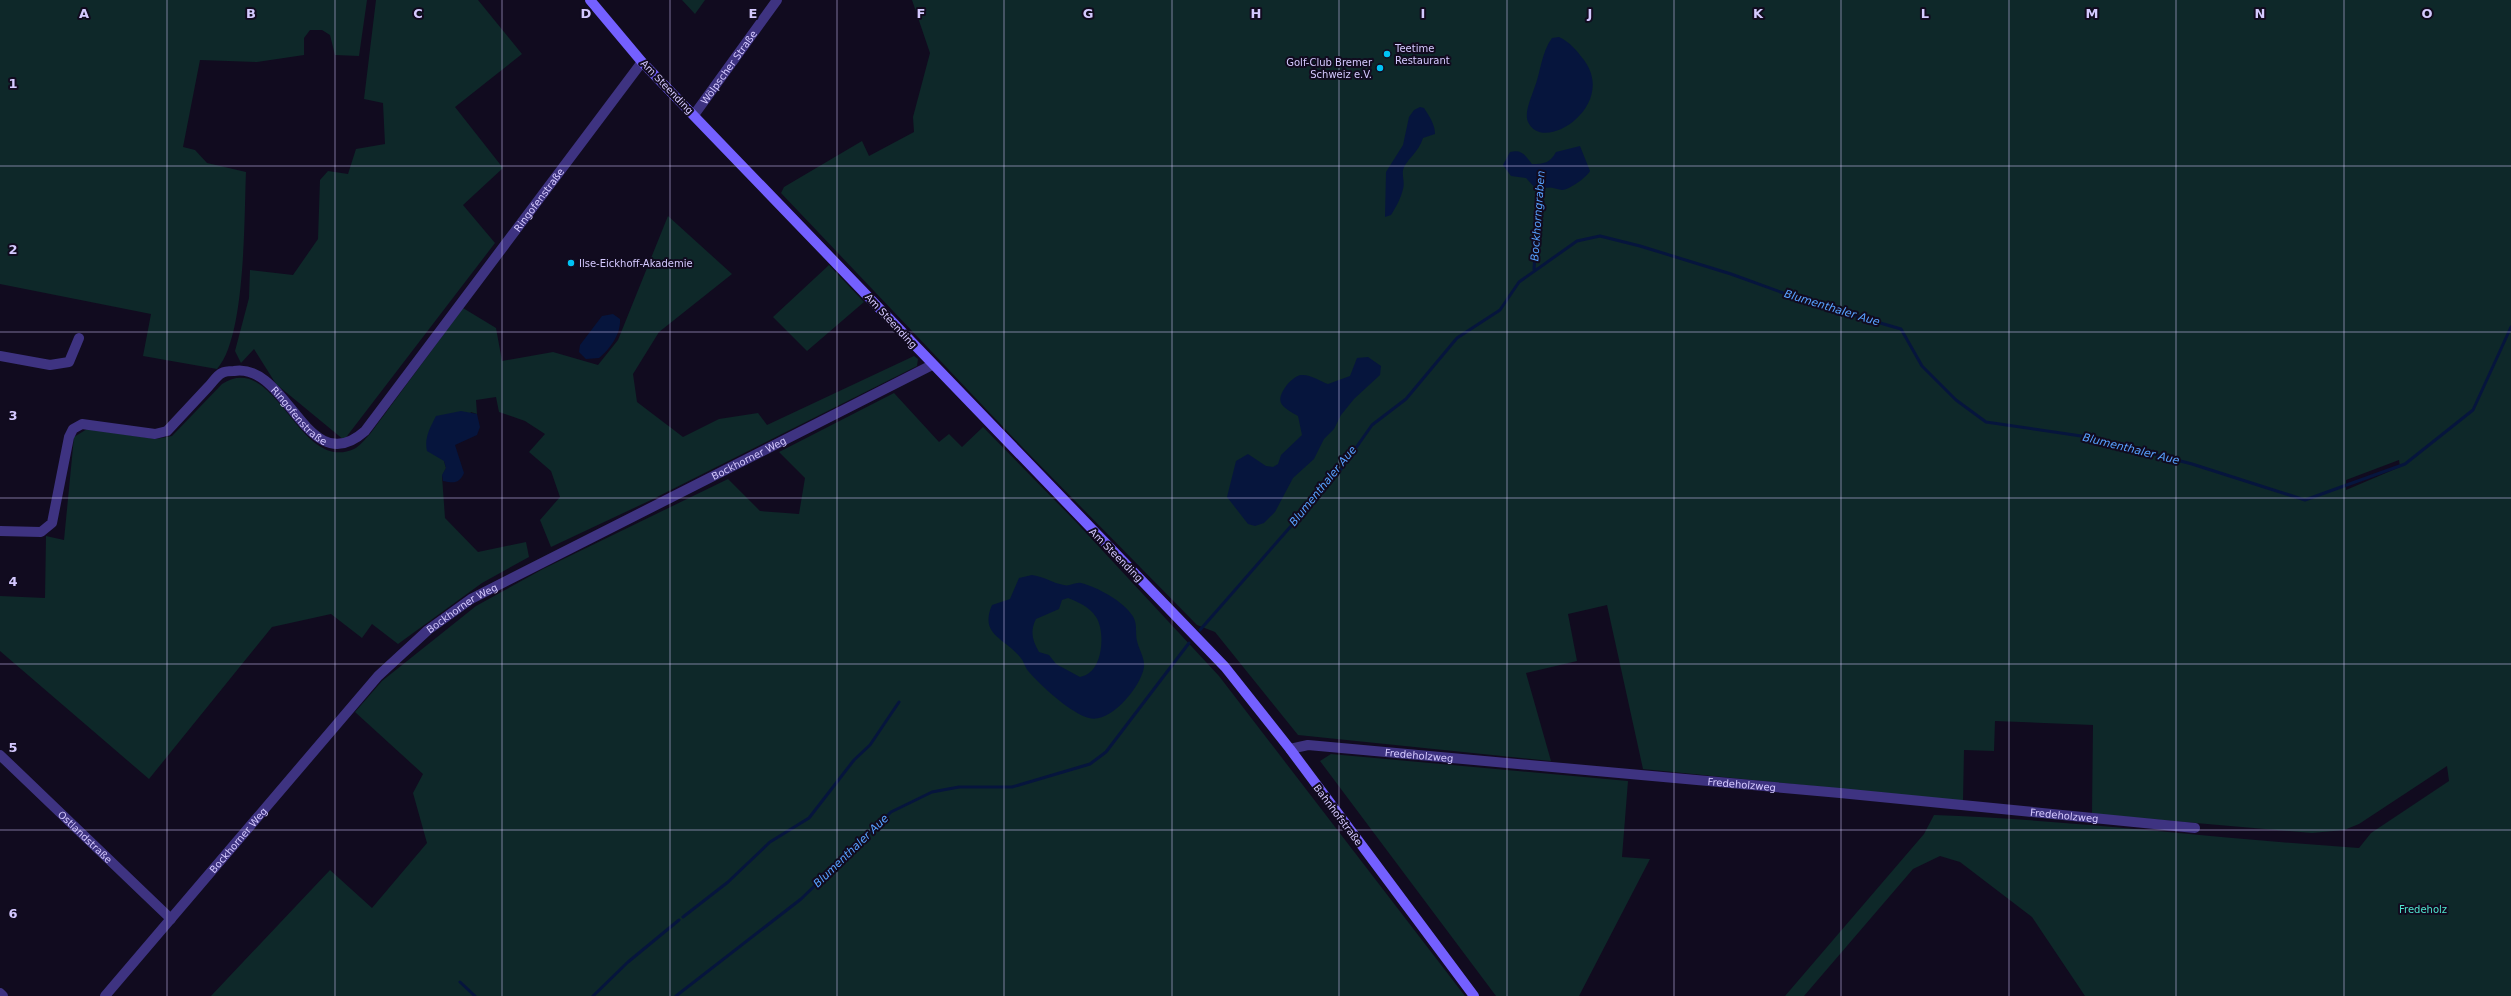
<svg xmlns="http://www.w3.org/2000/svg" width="2511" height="996" font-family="'DejaVu Sans',sans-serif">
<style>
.green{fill:#0e2829;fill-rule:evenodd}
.water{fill:#06153d;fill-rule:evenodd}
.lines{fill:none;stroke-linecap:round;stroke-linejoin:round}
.stream{stroke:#06153d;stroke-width:3}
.street{stroke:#3e3381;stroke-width:10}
.secondary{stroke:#7460ff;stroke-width:10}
.grid{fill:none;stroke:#d5c9ff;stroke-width:1;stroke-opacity:0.55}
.poi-dot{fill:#00c3f4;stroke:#110b1f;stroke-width:1.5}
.labels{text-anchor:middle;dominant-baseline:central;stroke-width:4;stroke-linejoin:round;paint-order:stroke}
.poi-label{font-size:10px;fill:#d5c9ff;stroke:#110b1f;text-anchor:start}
.street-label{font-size:10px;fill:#d5c9ff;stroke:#110b1f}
.park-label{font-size:10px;fill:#50e5ce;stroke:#110b1f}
.water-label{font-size:11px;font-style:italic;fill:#57a1ff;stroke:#110b1f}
.grid-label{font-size:13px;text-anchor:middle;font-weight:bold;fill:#d5c9ff;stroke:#110b1f;stroke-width:4;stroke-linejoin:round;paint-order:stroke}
</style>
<rect width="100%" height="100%" fill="#110b1f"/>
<!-- green -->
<path class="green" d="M0,0H367L359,56L335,55L330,35L322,30H310L304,38V55L257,62L200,60L183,147L195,150L207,163L246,172C244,217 246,337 217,369L143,356L151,314L0,284Z
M376,0H478L522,54L455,107L503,168L463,205L495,243L344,440L276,384L254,349L241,363L235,351L249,298L250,270L293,275L318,239L320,180L328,171L348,174L356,149L385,144L383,103L364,99Z
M682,0H705L695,14Z
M912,0H2511V996H2085L2032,917L1960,862L1940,856L1913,869L1804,996H1785L1924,834L1934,815C2076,820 2217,839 2359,848L2371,833L2449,781L2447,766L2359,824L2344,830L2312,833L2092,814L2093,725L1995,721L1994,751L1964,750L1963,801L1643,769L1607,605L1568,614L1577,661L1526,673L1551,761L1298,735L1215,632L1197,625L1024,449L781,193L784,187L862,141L869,156L914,132L913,117L930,53ZM2399,460L2400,467L2346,490V480Z
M668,216L732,274L659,332L633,374L637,402L683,437L719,419L758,413L767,425L914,356L918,359L917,366L651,500L551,547L540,520L560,497L551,471L529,452L545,434L525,421L499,412L496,397L476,400L477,414L471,412L444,461L446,468L442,476L445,518L478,552L526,542L529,557L482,583L398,644L372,624L362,638L331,614L272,627L149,779L0,651V596L45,598L46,536L64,540L74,437L87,429L156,439L172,436L222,384C276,349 298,474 354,449C360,446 365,439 370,434L463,308L496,328L502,361L553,352L598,365L618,340Z
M829,265L864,302L807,351L773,317Z
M894,393L939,442L949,434L962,447L983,427L1076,522L1219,676L1465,996H211L330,870L372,908L427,843L413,793L423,774L355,712L382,681L476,606L543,569L728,479L760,511L799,514L805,478L779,452Z
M1331,754L1628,781L1622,857L1650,859L1579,996H1496L1320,761Z"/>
<!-- water -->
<path class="water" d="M1559,37C1570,42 1577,51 1584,60C1618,106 1543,155 1528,122C1524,113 1531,98 1534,89C1541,72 1541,53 1552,38Z
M1420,107L1424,108C1429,116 1435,124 1435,134L1423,138C1419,152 1405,161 1403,170C1402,176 1405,183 1403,189C1401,198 1396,207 1391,215L1385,217L1386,172L1403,145L1409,117L1414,110Z
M1580,146L1590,171C1587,177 1569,190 1562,190C1554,189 1549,185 1541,190L1536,189L1526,178L1511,176L1503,165L1510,152C1522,149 1525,155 1532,164C1544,164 1550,163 1556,152Z
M613,314L620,319C621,334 610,349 599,358L586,359L579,352L580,345L602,316Z
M1368,357L1381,366L1380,375L1354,399L1341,415L1334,429L1324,439L1314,459L1293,478L1275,512L1264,523L1255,526L1248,524L1227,497L1236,461L1248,454L1266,466L1273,467L1278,464L1281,455L1302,435L1298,416C1293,413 1283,408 1281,403C1277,394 1292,376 1301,375C1310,374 1320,381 1328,384L1350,376L1357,358Z
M461,411L477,414L480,427L477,435L455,445L464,473C459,484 454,483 443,481L442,475L446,468L444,461L427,451C424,438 430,428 436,416Z
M1032,575C1046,577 1052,583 1064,585C1069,587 1075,582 1081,583C1097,587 1123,601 1132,615C1138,623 1135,632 1137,641C1139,650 1145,658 1144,667C1141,687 1110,724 1089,718C1072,714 1041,686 1029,672C1025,668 1024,661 1020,657C1005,638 979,635 992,605L1010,599L1019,578ZM1068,598C1078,602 1090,607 1096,617C1105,630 1103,664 1089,673C1087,675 1083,676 1080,677L1056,664L1049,655L1039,652C1032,640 1030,631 1036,619L1059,609L1062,600Z"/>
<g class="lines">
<!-- stream -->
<path class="stream" d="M1534,269L1541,188
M1200,630L1341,469L1372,425L1406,399L1457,338L1500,310L1519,282L1577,241L1600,236L1640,246L1731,274L1811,303L1901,329L1922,366L1956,400L1986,422L2088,437L2192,464L2305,500L2405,464L2473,410L2511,327
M683,917L728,882L770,842L809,818L854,760L870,745L899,702
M460,982L475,996
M593,996L628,962L679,920
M676,996L801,899L891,812L932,792L959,787H1012L1090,764L1106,752L1189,643"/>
<!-- street -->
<g class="street">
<path id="s1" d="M694,115L777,0"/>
<path d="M0,356L50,365L69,362L79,338"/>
<path id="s2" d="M0,531L41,532L52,523L69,437L73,429L82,424L155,434L167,431C181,416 195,401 209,386C213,382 217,375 222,373C225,371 230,371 234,371C288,362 307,483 365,431L642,62"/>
<path id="s3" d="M1290,749L1308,745L1840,793L2195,828"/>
<path id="s4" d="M0,755L171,919"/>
<path d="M0,993L3,996"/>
<path id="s5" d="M105,996L378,676L428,630L471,599L932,365"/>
</g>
<!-- secondary -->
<path class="secondary" d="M590,0L642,62L1225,667L1290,749L1474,996"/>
</g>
<!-- grid -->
<path class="grid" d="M167,0V996M335,0V996M502,0V996M670,0V996M837,0V996M1004,0V996M1172,0V996M1339,0V996M1507,0V996M1674,0V996M1841,0V996M2009,0V996M2176,0V996M2344,0V996M0,166H2511M0,332H2511M0,498H2511M0,664H2511M0,830H2511"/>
<!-- markers -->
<g class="poi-dot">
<circle cx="1387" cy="54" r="4"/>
<circle cx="1380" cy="68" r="4"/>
<circle cx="571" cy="263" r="4"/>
</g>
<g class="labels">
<!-- poi labels -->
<g class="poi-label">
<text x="1395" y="48">Teetime<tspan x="1395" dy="12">Restaurant</tspan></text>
<text x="1372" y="62" text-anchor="end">Golf-Club Bremer<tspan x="1372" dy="12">Schweiz e.V.</tspan></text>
<text x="579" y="263">Ilse-Eickhoff-Akademie</text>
</g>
<!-- street labels -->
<g class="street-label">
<text stroke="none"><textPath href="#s1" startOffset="59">Wölpscher Straße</textPath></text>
<text transform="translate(667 87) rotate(46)">Am Steending</text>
<text stroke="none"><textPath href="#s2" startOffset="793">Ringofenstraße</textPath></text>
<text transform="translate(891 321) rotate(47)">Am Steending</text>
<text stroke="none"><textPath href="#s2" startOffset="423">Ringofenstraße</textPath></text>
<text stroke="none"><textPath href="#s5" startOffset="853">Bockhorner Weg</textPath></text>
<text transform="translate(1116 555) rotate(45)">Am Steending</text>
<text stroke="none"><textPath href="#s5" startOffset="529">Bockhorner Weg</textPath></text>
<text stroke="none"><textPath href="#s3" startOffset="130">Fredeholzweg</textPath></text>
<text stroke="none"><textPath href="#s3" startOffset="454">Fredeholzweg</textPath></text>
<text transform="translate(1338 815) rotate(53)">Bahnhofstraße</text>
<text stroke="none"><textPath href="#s3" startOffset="778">Fredeholzweg</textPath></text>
<text stroke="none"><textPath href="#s4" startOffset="118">Ostlandstraße</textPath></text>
<text stroke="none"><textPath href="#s5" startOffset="205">Bockhorner Weg</textPath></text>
</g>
<!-- park labels -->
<g class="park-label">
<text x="2423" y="909">Fredeholz</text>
</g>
<!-- water labels -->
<g class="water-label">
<text transform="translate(1538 216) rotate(-86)">Bockhorngraben</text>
<text transform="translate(1832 308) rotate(17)">Blumenthaler Aue</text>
<text transform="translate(2131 449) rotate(14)">Blumenthaler Aue</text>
<text transform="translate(1323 486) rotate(-51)">Blumenthaler Aue</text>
<text transform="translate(851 851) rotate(-44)">Blumenthaler Aue</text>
</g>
</g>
<g class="grid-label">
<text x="84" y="18">A</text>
<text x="251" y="18">B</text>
<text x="418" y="18">C</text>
<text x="586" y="18">D</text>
<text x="753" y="18">E</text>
<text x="921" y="18">F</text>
<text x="1088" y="18">G</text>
<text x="1256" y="18">H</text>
<text x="1423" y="18">I</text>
<text x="1590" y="18">J</text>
<text x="1758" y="18">K</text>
<text x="1925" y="18">L</text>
<text x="2092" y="18">M</text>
<text x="2260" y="18">N</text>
<text x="2427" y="18">O</text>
<text x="13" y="88">1</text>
<text x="13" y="254">2</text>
<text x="13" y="420">3</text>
<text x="13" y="586">4</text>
<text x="13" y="752">5</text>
<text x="13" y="918">6</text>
</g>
</svg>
